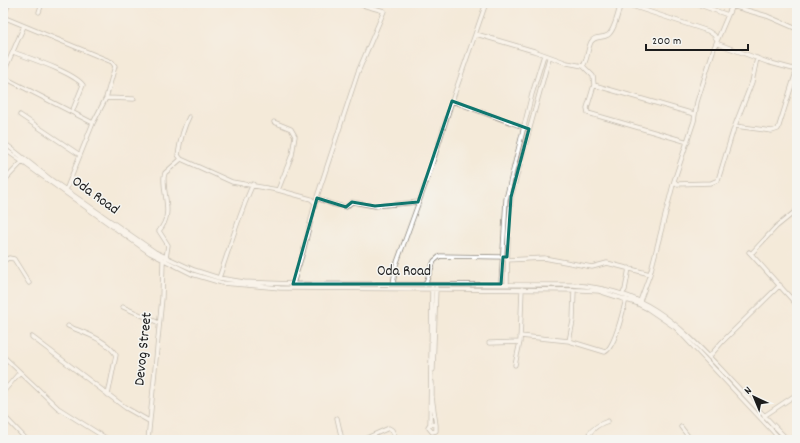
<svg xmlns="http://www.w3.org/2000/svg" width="800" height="443" font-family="Dekko,sans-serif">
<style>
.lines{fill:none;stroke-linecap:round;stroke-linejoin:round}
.minor-casing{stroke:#88837a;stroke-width:5}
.minor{stroke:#fff;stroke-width:3.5}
.marked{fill:none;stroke:#0f766e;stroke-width:3;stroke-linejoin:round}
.labels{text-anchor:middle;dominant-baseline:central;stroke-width:3;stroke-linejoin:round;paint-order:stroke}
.street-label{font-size:15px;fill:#1c1c1c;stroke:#f6f6f2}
</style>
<rect width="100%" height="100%" fill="#f6f6f2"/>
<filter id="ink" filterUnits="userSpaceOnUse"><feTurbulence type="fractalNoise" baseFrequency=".025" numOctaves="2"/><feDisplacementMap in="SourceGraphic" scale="8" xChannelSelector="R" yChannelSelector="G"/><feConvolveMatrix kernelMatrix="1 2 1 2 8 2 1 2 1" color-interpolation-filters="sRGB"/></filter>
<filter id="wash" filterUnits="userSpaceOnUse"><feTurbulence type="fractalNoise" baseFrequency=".012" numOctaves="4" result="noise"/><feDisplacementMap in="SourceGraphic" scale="16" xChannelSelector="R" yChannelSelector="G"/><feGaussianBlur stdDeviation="0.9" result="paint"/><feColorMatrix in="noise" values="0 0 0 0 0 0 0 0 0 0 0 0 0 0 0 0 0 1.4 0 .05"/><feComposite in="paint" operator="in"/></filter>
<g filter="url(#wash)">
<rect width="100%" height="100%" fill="#f4ead9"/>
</g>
<g filter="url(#ink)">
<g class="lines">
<defs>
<path id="minor" d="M694,3L728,15
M733,3L714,48L697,102L694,121L674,181L677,184L711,183L718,180L734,128L752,82L757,58
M620,4H626L708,31L714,35L717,40
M732,6L767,16L797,29
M39,12L42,3
M3,17L112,62L115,66L106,98L93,123
M3,17L9,3
M476,34L534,51L567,63L583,66L593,76L594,85L587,108L588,113L688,142
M716,43L767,62L797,70
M13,52C29,58 73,72 83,85L72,112
M583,66C588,59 587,50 591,42C595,35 602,39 608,35C615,30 618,12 621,3
M3,74L24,26
M3,77L93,123L66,190
M594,85L694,114
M106,98L134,99
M452,101L526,128
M20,115L80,155
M189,117C183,128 180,142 178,155L181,159L232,182L278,190L311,199L315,203
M274,122L291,129L295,136L292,155L278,190
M735,126L772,131L778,129L797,69
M3,142L50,179L155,252L194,270L219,278L244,282L293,284L573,285C643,289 675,321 721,369C743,393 765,417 788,440
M3,148L150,253L192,274L222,283L280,288L581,290L599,291L636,303L648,309L676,328L781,440
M3,182L22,162
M317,198L332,204L346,207L352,202L375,206L418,202
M797,210L776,227L751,254L749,252L751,254L797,305
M166,258L168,245L159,231C174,213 163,198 164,177L165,173L181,159
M507,260L544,258L592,267L607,263L650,274
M3,261L9,258L14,259L29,283
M219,278C230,247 239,214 253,184
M293,284L303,252L315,203L358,72L384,11L355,3
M393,284L396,265L429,174L452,101L486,3
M501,284L506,199L532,94L544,55
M507,284L508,235L511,197L549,58
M425,285L434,261L440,256L504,257
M622,294L625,290L629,268
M640,301L650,274L674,181
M123,307L159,323
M68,326C84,333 106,339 116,355L108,395
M520,336L569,341L605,352C615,347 623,311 626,299
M32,337L126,408L149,421
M569,341L573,321L574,290
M489,343L520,342
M3,356L58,408L109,440
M709,357L722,342L780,285
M515,365L520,342L522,289
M433,370L436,288
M432,382V397L436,425
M3,392L20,372
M3,415L27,440
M764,416L797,394
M337,418L342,440
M430,424L436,425V431L432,432L428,427L430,424L432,288
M681,427L691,440
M148,440L162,298L163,261
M362,440L389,428L392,430L397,440
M591,440L589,434C594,427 599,424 608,421
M791,440L797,436"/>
</defs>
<!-- minor casing -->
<use href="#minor" class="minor-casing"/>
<!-- minor -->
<use href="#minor" class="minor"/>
</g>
</g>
<!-- marked area -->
<path d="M0 0H800V443H0ZM452,101L529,129L511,197L507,257H503L501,284H293L317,198L346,207L352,202L375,206L418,202Z" fill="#f4ead9" fill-opacity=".55" fill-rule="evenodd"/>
<path class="marked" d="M452,101L529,129L511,197L507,257H503L501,284H293L317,198L346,207L352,202L375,206L418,202Z"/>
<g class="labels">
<!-- street labels -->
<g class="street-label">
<text transform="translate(95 196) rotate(36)">Oda Road</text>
<text x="404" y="272">Oda Road</text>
<text transform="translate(144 349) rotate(-84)">Devog Street</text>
</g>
</g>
<!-- margin -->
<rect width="800" height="443" fill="none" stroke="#f6f6f2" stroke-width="16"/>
<!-- north arrow -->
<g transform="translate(754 397) rotate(316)" stroke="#f6f6f2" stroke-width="3" paint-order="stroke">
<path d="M0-3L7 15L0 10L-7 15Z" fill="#1c1c1c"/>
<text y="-6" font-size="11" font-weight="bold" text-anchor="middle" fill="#1c1c1c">N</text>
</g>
<!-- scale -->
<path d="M646 44v6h102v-6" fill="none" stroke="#1c1c1c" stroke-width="2"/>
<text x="652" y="44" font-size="12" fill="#1c1c1c" stroke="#f6f6f2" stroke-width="3" paint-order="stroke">200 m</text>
</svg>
